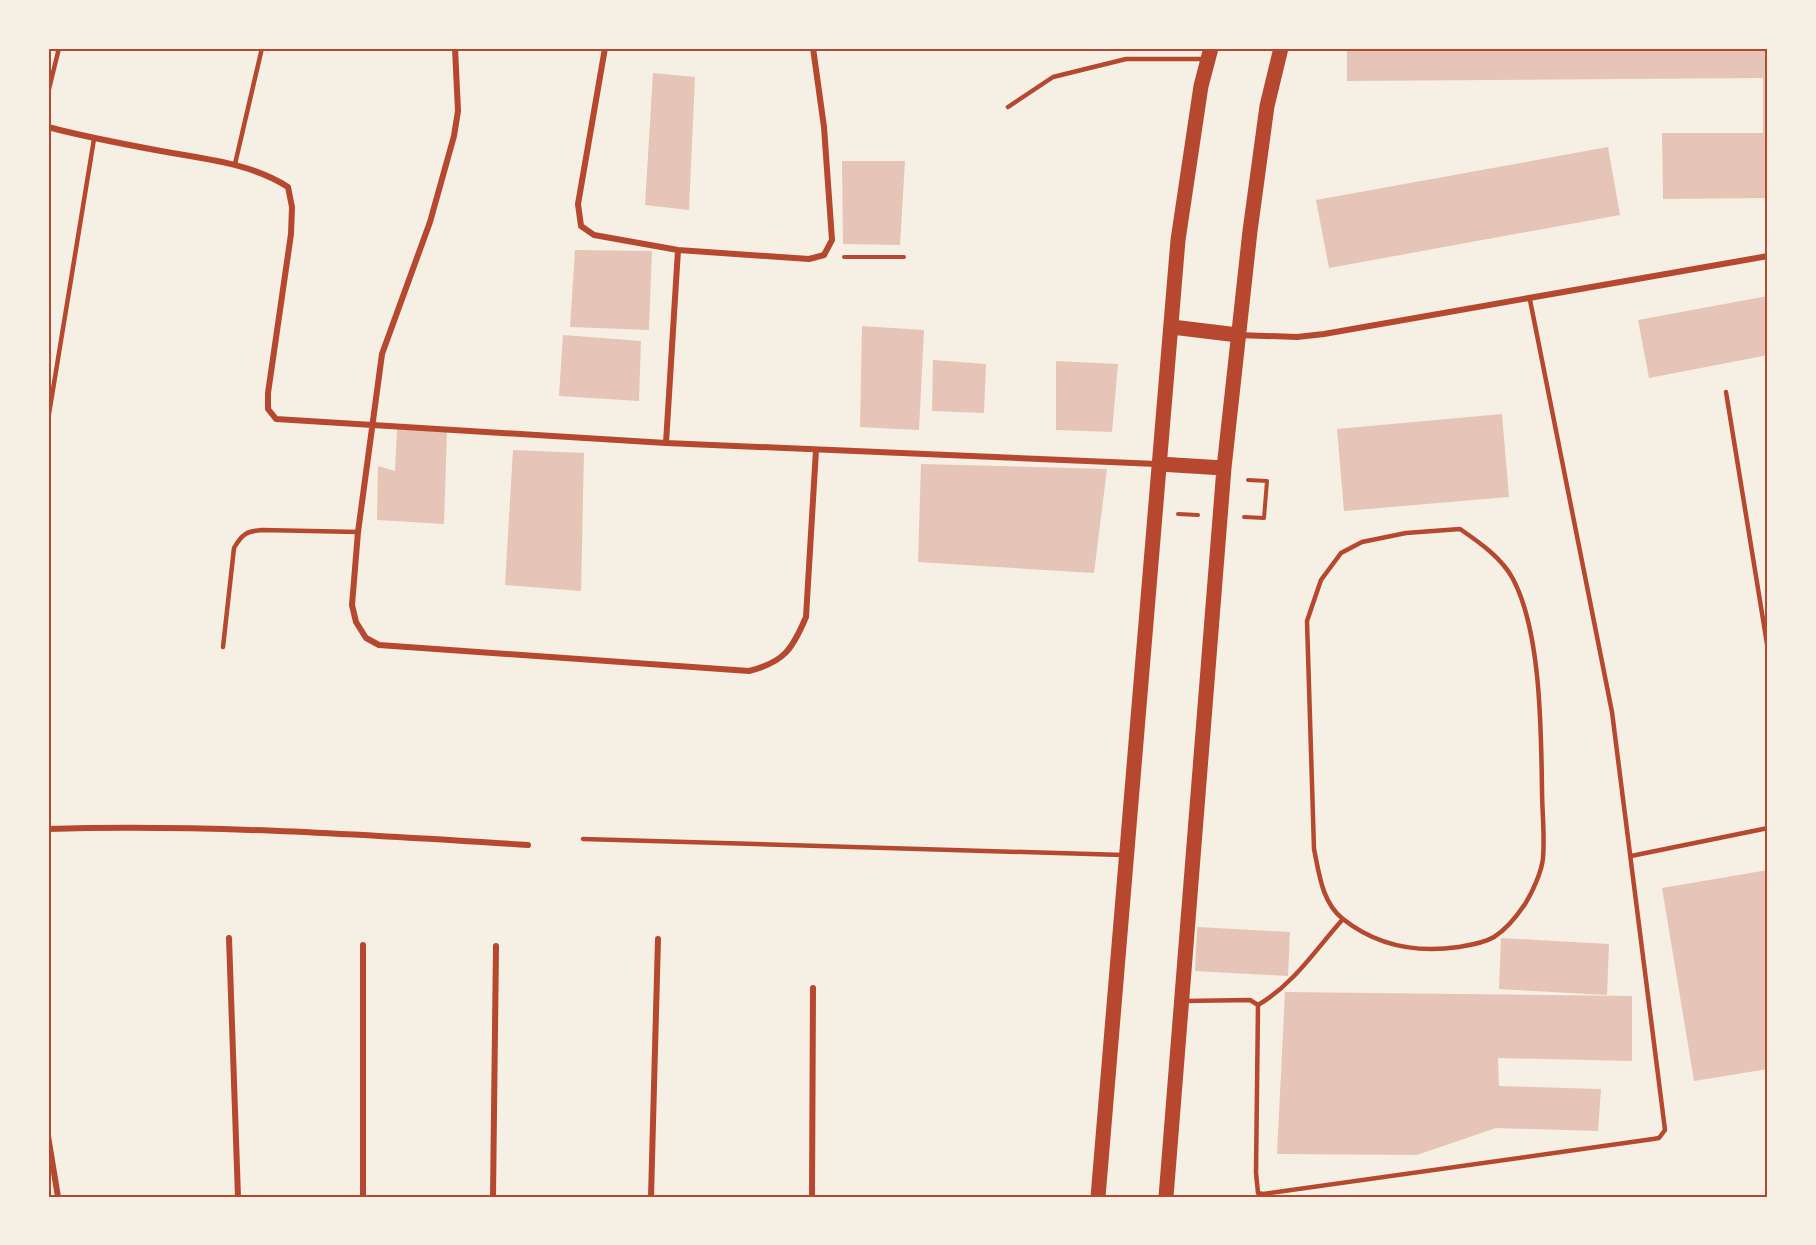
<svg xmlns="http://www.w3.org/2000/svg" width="1816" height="1245" font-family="Manrope,sans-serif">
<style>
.building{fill:#e6c5b7}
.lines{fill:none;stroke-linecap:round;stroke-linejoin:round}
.path{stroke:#b5482f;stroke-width:4}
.service{stroke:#b5482f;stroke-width:4.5}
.minor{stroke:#b5482f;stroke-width:6}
.primary{stroke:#b5482f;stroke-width:15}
.neatline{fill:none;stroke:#b5482f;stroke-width:2}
</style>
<rect width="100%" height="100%" fill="#f6efe4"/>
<!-- building -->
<path class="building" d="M1347,48H1768V198L1663,199L1662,133H1763V78L1347,81Z
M653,73L695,77L689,210L645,205Z
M1608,147L1620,215L1329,268L1316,200Z
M842,161H905L900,245L843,244Z
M575,250L652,251L649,330L570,327Z
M1768,296V355L1649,378L1638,320Z
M862,326L924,330L919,430L860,427Z
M563,335L641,341L639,401L559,396Z
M933,360L986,364L984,413L932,411Z
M1056,361L1118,364L1112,432L1056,430Z
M1502,414L1509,497L1344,511L1337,429Z
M397,429L447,430L444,524L377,520L378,466L395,471Z
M513,450L584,453L581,591L505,585Z
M921,464L1107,469L1094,573L918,562Z
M1768,870V1069L1694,1081L1662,888Z
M1197,927L1290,932L1288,976L1195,971Z
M1501,938L1609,944L1607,995L1499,989Z
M1285,992L1632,996V1061L1498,1058L1499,1086L1601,1089L1598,1131L1496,1128L1417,1155L1277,1154Z"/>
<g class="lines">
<!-- path -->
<path class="path" d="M844,257H904
M1178,514L1198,515
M1244,517L1264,518L1267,481L1248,480"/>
<!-- service -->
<path class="service" d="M48,93L59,48
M1008,107L1053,77L1126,59H1204
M235,164L262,48
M1726,392L1768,650
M48,420L94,139
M1460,529C1479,542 1502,558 1513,579C1541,632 1541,730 1542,789C1542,812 1545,835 1543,858C1542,871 1532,893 1525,904C1517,916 1507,929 1494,937C1484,943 1471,945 1459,947C1418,953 1377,946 1343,919C1322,903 1319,873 1314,849L1307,621L1321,580L1341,553L1362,542L1406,533Z
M223,647L234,548C242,534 247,531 262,530L358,532
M583,839L1123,855
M1631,856L1768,828
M1184,1001L1250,1000L1258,1005L1256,1173L1258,1193L1263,1194L1653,1139L1659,1138L1665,1130L1612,712L1530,300
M1258,1005C1294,984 1316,949 1343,919"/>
<!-- minor -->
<path class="minor" d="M455,48L458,111L454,136L430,222L382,354L358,532L352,605L356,622L366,638L379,645L749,671C784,662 792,650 806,617L816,450
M605,48L578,204L581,226L594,235L678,250L809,259L824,255L832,240L824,127L813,48
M48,127C85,137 123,144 161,151C204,159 251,163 288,187L292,207L291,234L268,393V409L276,419L666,443L1157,464
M1238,335L1297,337L1324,334L1768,256
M666,443L678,250
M48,829C208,824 368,835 528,845
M229,938L238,1197
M48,1136L58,1197
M363,1197V945
M493,1197L496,946
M651,1197L658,939
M812,1197L813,988"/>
<!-- primary -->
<path class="primary" d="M1172,327L1238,335
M1159,464L1224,468
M1098,1197L1178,240L1201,86L1211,48
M1166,1197L1224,468L1250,231L1267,106L1281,48"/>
</g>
<!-- border -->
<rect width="1816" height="1245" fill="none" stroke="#f6efe4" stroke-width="99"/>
<rect x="50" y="50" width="1716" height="1146" class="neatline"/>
</svg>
